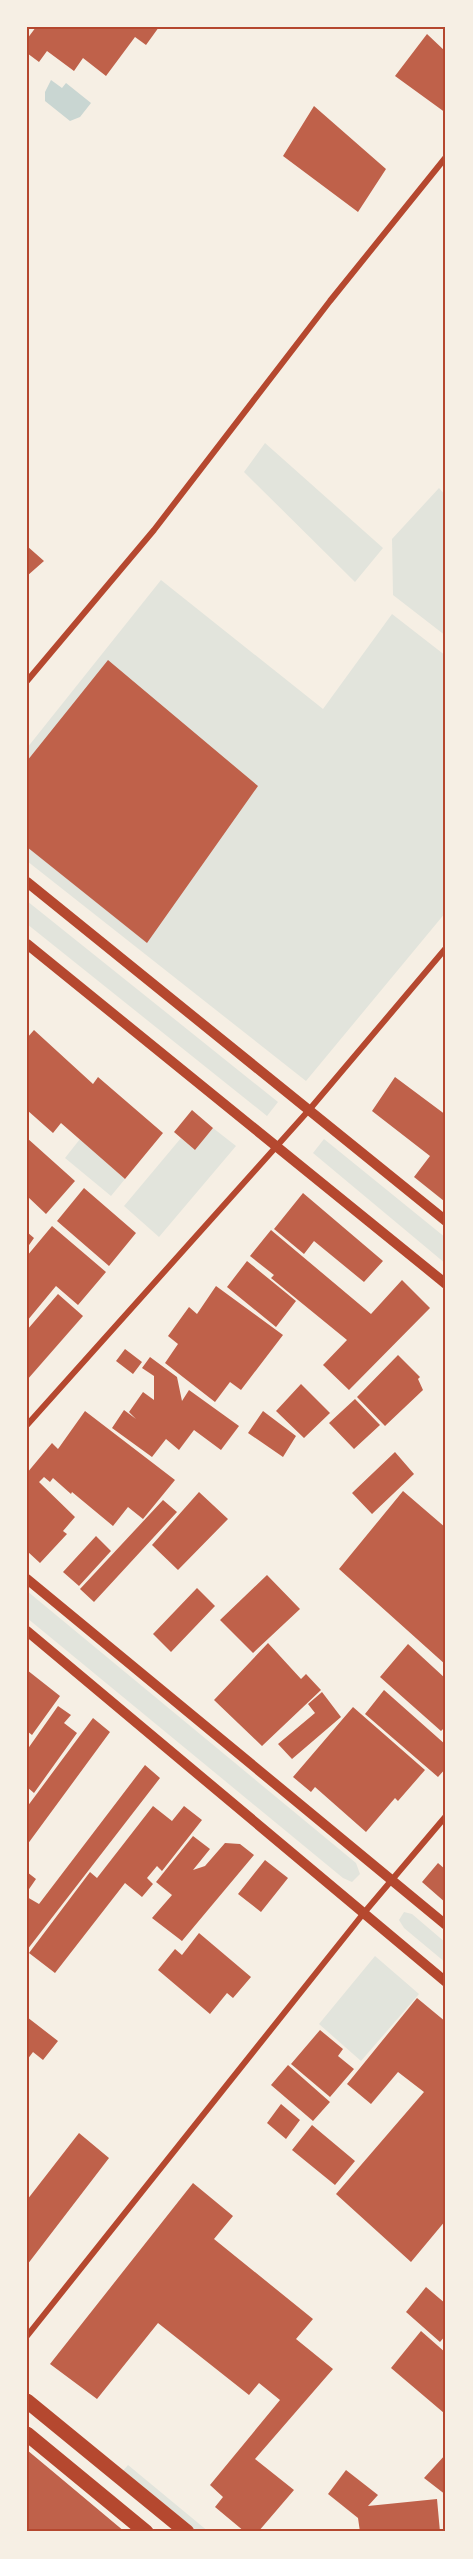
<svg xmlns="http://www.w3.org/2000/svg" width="473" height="2559" font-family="'Work Sans',sans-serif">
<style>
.green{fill:#e2e4dc}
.water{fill:#c9d6d2}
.building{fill:#bf614a}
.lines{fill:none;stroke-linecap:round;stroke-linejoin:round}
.minor{stroke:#b5482f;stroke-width:6}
.tertiary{stroke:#b5482f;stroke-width:10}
.primary{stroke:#b5482f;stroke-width:15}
.neatline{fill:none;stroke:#b5482f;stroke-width:2}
</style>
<rect width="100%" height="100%" fill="#f6efe4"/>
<!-- green -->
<path class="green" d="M265,443L383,548L355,582L244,472Z
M439,488L446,496V636L393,595L392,539Z
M161,580L323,709L392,614L446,656V912L306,1081L27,861V748Z
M27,901L278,1102L267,1116L27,924Z
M213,1128L236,1146L159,1237L124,1206L181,1138L195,1150Z
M80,1139L125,1179L111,1196L65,1158Z
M324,1139L446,1238V1264L313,1153Z
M27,1591L356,1863L360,1874L352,1882L343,1878L27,1618Z
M404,1912L412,1914L446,1943V1963L404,1928L399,1920Z
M375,1956L419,1994L361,2061L319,2024Z
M128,2465L209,2532H194L122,2472Z"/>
<!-- water -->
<path class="water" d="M51,80L62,88L66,83L91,103L80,117L70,121L45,101V92Z"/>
<!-- building -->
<path class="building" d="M36,27H159L146,45L135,37L106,76L83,58L74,71L47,51L39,62L27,53V39Z
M427,34L446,52V113L395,76Z
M314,106L386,169L358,212L283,156Z
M27,546L44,561L27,576Z
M108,660L258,786L147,943L27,847V761Z
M34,1030L93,1084L98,1077L163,1133L125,1179L61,1123L53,1133L27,1110V1038Z
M395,1077L446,1115V1198L444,1201L414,1177L430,1156L372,1111Z
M192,1110L213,1128L195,1150L174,1132Z
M27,1138L75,1181L46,1214L27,1196Z
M84,1188L136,1233L109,1266L57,1221Z
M303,1193L383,1261L364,1282L314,1241L304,1254L274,1229Z
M52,1226L106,1272L78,1305L56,1286L27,1321V1256Z
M271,1230L371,1314L402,1280L430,1308L349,1390L323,1365L347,1340L271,1278L274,1275L250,1256Z
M27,1232L34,1238L27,1248Z
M247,1261L296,1301L276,1327L227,1287Z
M216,1286L283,1335L241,1390L230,1382L215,1402L165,1363L178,1344L168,1336L189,1307L197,1314Z
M58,1294L83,1316L27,1380V1330Z
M125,1349L142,1362L133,1374L116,1361Z
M398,1355L420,1377L418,1379L423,1390L385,1426L357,1397Z
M150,1357L177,1377L182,1401L189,1390L239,1426L221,1450L194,1430L179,1450L166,1439L152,1457L112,1428L124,1410L136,1419L129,1412L143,1392L154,1400V1376L142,1368Z
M301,1384L330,1413L304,1438L276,1411Z
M355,1399L380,1425L354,1449L329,1423Z
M85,1411L175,1480L143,1519L128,1507L113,1526L72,1492L71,1494L53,1478L50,1482L44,1477L39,1482L75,1517L63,1531L67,1534L40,1563L27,1551V1473L52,1443L58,1449Z
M263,1411L296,1436L283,1457L248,1433Z
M395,1452L414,1474L372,1514L352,1493Z
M403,1491L446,1528V1665L339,1569Z
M199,1492L228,1519L178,1570L152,1545Z
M163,1500L177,1512L94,1602L80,1589Z
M96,1536L111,1551L79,1586L63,1572Z
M267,1575L300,1609L253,1653L220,1620Z
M197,1588L215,1606L171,1652L153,1634Z
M268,1643L301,1679L306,1674L321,1690L262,1746L214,1700Z
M408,1644L446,1679V1726L441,1731L380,1677Z
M27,1670L60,1696L32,1735L27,1731Z
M384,1690L446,1745V1768L438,1777L365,1714Z
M322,1692L341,1717L292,1759L278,1744L315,1713L308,1704Z
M58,1706L71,1715L64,1723L77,1733L34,1793L27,1787V1750Z
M353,1707L425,1770L398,1801L395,1798L366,1832L315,1787L311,1792L293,1777Z
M93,1718L110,1732L27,1845V1807Z
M145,1765L160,1778L27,1950V1897L39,1904Z
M153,1806L172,1821L184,1806L202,1820L162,1871L157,1866L147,1878L153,1884L142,1897L125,1883L55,1973L29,1953L90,1872L97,1878Z
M193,1836L210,1849L193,1870L205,1866L225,1843L240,1844L254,1855L182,1941L152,1918L172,1895L156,1882Z
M265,1860L288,1878L261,1912L238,1894Z
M438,1863L446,1870V1903L422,1882Z
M27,1872L36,1879L27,1892Z
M199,1933L251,1977L233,1998L227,1993L210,2014L158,1970L175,1949L182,1955Z
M417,1998L446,2022V2220L411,2262L336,2194L424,2092L398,2072L371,2104L347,2084Z
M27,2017L58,2041L43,2060L33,2052L27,2060Z
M320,2030L343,2049L338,2056L354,2069L330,2097L291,2064Z
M288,2065L330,2102L313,2121L271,2085Z
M281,2104L300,2120L286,2139L267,2123Z
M312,2125L355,2161L335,2185L292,2150Z
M79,2133L109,2158L27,2265V2200Z
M193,2183L233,2216L214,2239L313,2319L296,2339L333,2369L255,2459L294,2490L258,2532H245L215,2507L223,2497L210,2485L280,2400L259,2383L249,2395L158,2323L97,2399L50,2364Z
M426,2287L446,2304V2335L440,2342L406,2312Z
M421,2331L446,2353V2410L444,2413L391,2368Z
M27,2450L51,2470L125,2532H27Z
M446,2454V2495L424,2478Z
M346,2470L378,2495L368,2506L437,2499L440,2532H360L358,2518L328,2494Z"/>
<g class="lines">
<!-- minor -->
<path class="minor" d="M27,681L154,530L330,301L446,157
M27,1425L309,1110L446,948
M27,2336L363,1914L446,1816"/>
<!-- tertiary -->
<path class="tertiary" d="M27,882L446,1221
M27,944L446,1284
M27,1579L446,1925
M27,1631L446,1982"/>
<!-- primary -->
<path class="primary" d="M27,2401L187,2532
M27,2434L146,2532"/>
</g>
<!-- border -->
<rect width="473" height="2559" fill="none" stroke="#f6efe4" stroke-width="57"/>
<rect x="28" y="28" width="416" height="2502" class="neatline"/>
</svg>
